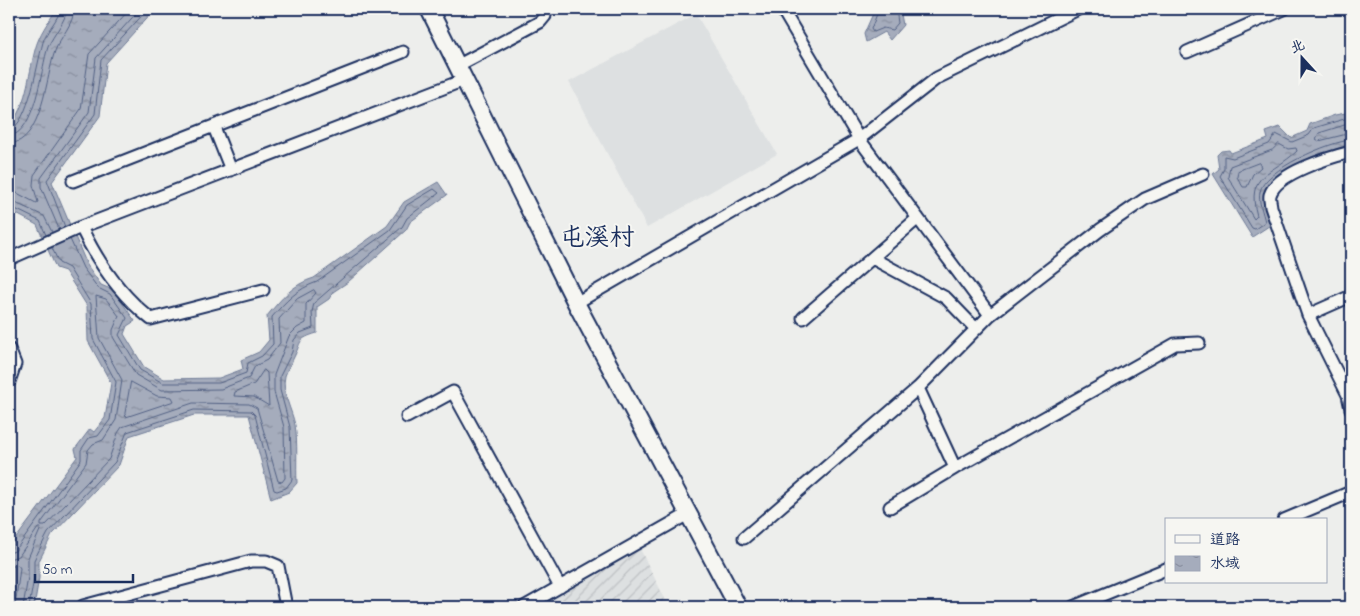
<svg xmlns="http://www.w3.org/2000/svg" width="1360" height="616" font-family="'Indie Flower','LXGW WenKai TC',sans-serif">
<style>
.built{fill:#dde0e1}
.industrial{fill:url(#industrial-furrows)}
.water{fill:url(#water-ripples);stroke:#6e7a96}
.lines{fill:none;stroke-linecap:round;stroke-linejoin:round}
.shore{stroke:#526184;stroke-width:1}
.minor-casing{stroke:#1b2f5e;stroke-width:15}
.secondary-casing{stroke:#1b2f5e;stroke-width:20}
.minor{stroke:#f6f6f2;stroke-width:11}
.secondary{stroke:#f6f6f2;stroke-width:16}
.labels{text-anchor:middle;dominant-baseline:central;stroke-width:4;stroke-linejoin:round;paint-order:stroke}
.quarter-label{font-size:25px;fill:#1b2f5e;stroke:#f6f6f2}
</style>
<defs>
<pattern id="industrial-furrows" width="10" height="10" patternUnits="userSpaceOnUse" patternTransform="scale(1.25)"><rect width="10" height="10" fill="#dde0e1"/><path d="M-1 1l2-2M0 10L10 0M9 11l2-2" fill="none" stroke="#bdc0c3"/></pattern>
<pattern id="water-ripples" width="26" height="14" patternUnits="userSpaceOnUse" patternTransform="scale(1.25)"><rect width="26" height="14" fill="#a5acbc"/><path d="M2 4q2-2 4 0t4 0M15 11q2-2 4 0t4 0" fill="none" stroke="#868c9c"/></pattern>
</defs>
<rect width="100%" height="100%" fill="#edeeec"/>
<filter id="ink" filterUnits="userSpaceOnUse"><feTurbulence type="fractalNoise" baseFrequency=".02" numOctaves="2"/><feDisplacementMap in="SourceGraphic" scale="10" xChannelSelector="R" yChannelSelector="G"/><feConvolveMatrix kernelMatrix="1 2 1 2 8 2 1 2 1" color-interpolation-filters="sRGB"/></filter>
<g filter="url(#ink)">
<!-- built -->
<path class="built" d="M696,14L777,154L647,228L569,82Z"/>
<!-- industrial -->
<path class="industrial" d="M640,549L669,607H538Z"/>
<!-- water -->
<path class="water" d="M57,9H155L106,63L100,116L52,182L87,265L101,285L113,290L135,321L127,326L124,334L144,367L164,379L219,378L243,369L241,360L259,352L269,340L267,316C281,299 293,284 314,278L387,226L404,202L438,182L447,195L410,222L406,230L348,282L333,292L329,299L317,307V333C298,339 302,340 295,355C292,362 287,369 285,376C281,392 292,410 295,425C298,443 296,464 297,483L289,492L271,499L249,415H194L129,436L119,465L52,535L39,561V578L34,607H9V552L14,541L77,457L75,449L90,429L94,432L105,418L111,383L88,341L87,306L65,271L56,268L37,225L9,210V127C27,105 28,77 35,50C39,34 48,22 57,9Z
M875,9H900L903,25L890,40L884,32L866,42L864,34Z
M1351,112V144L1311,157L1269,185C1261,198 1267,211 1272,224L1252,237L1213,174L1219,169L1217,155L1221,151L1229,150L1231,153L1268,139L1266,132L1280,127L1291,138L1307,131L1310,124L1335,115Z"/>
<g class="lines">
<!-- shore -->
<path class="shore" d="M879,9L871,29L873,32L883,28L892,30L898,23L896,9
M1351,117L1314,128L1309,135L1292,142L1276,134L1269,144L1233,158L1224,156V169L1220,176L1252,228L1255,229L1265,222C1263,212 1258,202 1260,192C1263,170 1331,141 1351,140
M1351,123L1319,133L1316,139L1319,141L1351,133
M9,130C29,127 38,56 44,39C48,29 59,19 60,9
M9,136C36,134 41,67 48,47C53,35 66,21 67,9
M9,144C43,142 46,75 55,51C60,37 74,24 74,9
M1279,144L1288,149L1296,148L1297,151C1272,175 1245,173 1257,216L1254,219L1228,177L1230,166L1272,150Z
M1259,163L1261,167L1253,174L1247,187H1243L1237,177L1238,171Z
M9,192L17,193L36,203L38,202L33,185L34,175L81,109L89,54L130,9
M9,200L44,216L52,232
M9,206L40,221L46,235
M65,227L47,180L95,114L101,60L148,9
M59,229L41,187V178L89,112L96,58L140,9
M314,290L316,293L306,304V323L297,328L289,336L274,375V392L284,427L285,478L282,482L278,481L257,408L249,404L193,403L122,427L118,433L109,459L45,526H41V523L86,463L88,450L93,444L103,440L116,420L122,380L99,338L96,296L106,299L119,316L113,330V337L136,375L162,390L221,389L249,378L255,366L267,360L280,343L279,319L297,299Z
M264,370L267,373L269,406L254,397L234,396L235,392L254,384Z
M131,382L157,396L172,397L174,401L126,417L125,414Z
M9,553L15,551L81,460V450L89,438L98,436L110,420L116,382L93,339L91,304L69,268L59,263L52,248
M9,559L19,556L38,528H41L28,558V577L23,607
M9,567L18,565L20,568L15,607
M29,607L34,578V560L48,533L115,462L127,432L194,410L251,411L255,415L274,490L277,491L286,488L292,480L290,427L280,390V376L292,352L294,340L300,333L313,328L312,312L314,303L402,227L407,218L439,193L434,189L407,205L390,230L317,282C297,289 286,301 272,317L273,344L262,356L248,363L246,373L219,383H163L140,370L119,335L127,318L110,294L98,288L83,268L70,239"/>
<defs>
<path id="minor" d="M782,9L859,139L990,315L1100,230L1145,199L1203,174
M1187,52L1284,9
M457,66L540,22L545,16V9
M214,127L231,170
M1351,152C1331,157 1276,173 1270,195C1269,199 1271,204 1271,207L1308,315L1348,395L1351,409
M73,181L403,52
M81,227C98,263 119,294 151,319L263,290
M872,258L946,298L976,329
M9,259L81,227L464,80
M576,303L859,139L937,78L1078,9
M1308,315L1351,296
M803,318L918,218
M9,349L15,364L9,382
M918,388L955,468L1175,344L1199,343
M407,417L453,392L560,587
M890,507L955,468
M1284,520L1351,492
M744,538L918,388L990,315
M83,606L251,561H266L278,566L286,607
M524,607L688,514
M1073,607L1166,569"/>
<path id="secondary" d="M429,9L576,303L738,607"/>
</defs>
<!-- minor casing -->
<use href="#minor" class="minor-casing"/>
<!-- secondary casing -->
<use href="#secondary" class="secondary-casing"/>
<!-- minor -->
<use href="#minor" class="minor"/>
<!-- secondary -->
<use href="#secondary" class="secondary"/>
</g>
</g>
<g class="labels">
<!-- quarter labels -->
<g class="quarter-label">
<text x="597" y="239">屯溪村</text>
</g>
</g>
<!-- margin -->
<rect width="1360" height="616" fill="none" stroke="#f6f6f2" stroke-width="30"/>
<rect x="15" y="15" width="1330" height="586" fill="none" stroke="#1b2f5e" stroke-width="2" filter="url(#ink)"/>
<!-- legend -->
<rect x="1165" y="518" width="162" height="65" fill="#f6f6f2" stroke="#9ea6b7"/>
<rect x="1175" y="535" width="25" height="8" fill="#f6f6f2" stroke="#9ea6b7"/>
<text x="1210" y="544" font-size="15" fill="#1b2f5e">道路</text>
<rect x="1175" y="556" width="25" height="15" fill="url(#water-ripples)" stroke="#9ea6b7"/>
<text x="1210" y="568" font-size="15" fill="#1b2f5e">水域</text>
<!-- north arrow -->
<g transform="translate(1302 58) rotate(339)" stroke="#f6f6f2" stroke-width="4" paint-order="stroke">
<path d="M0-4L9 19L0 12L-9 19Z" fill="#1b2f5e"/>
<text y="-8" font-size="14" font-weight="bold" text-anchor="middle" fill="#1b2f5e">北</text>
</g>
<!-- scale -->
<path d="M35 574v8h98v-8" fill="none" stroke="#1b2f5e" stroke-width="2.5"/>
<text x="42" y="574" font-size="15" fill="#1b2f5e" stroke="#f6f6f2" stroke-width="4" paint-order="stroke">50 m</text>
</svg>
